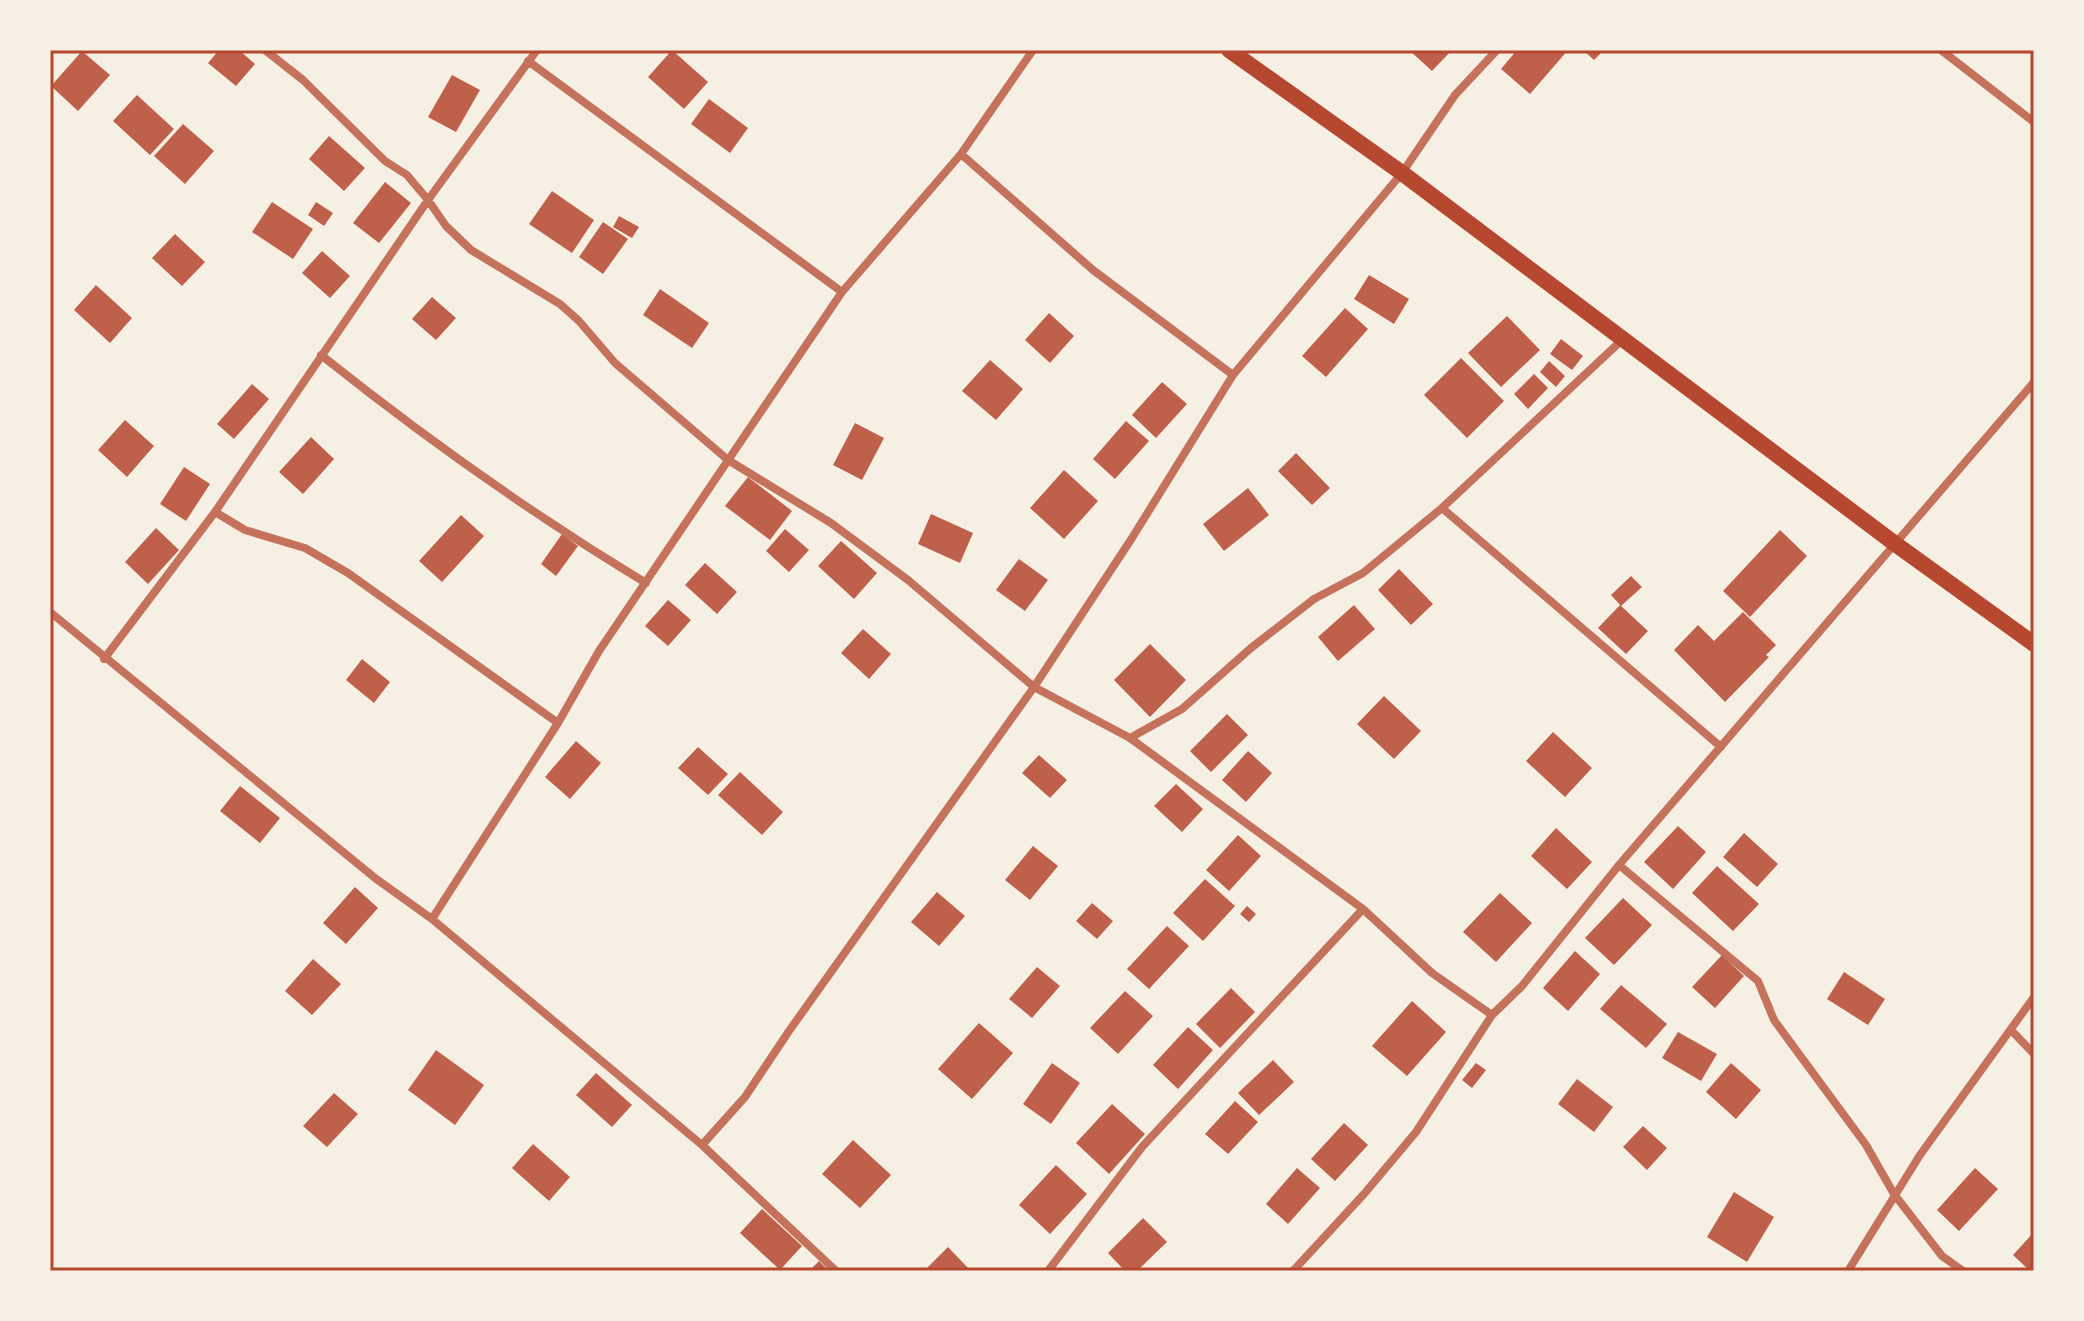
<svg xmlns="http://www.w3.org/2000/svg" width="2084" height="1321" font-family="Inter,sans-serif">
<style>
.building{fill:#bf614a}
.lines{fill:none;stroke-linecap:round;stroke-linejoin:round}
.minor{stroke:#c5725c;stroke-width:8}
.primary{stroke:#b5482f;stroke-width:16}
.neatline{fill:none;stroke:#b5482f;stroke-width:3}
</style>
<rect width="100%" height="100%" fill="#f6efe4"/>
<!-- building -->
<path class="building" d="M219,50H239L255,64L236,86L208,63Z
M672,50L708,82L684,109L648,77Z
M1409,50H1452L1432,71Z
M1517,50H1568L1530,94L1501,69Z
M1583,50H1604L1594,60Z
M82,51L110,75L78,111L51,86Z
M452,75L480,90L456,132L428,117Z
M137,95L174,129L150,155L113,121Z
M709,99L748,128L730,153L691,124Z
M183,124L214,151L185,184L154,156Z
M329,136L365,168L344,191L309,159Z
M385,182L411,203L379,243L353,223Z
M552,191L594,220L572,253L529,224Z
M272,202L313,229L293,259L252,232Z
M316,202L333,213L324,226L308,215Z
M619,216L639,227L632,238L613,227Z
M603,222L628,239L603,274L579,257Z
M175,234L205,262L182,286L152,258Z
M322,251L350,276L330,298L302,273Z
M1369,275L1409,299L1394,324L1354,299Z
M96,285L132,318L110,343L74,310Z
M660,289L709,323L692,348L643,315Z
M432,297L456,318L436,340L412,319Z
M1345,308L1368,329L1326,377L1302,356Z
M1049,313L1074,336L1050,363L1025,340Z
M1507,316L1540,350L1501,387L1468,353Z
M1561,339L1583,356L1572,370L1550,354Z
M1461,358L1504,401L1467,438L1424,395Z
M990,360L1023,389L996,420L962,391Z
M1549,361L1565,376L1556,387L1540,372Z
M1534,374L1548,388L1528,409L1514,394Z
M1162,382L1187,404L1156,438L1132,415Z
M252,384L269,399L234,439L217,424Z
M125,420L154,446L127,477L98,450Z
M1126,421L1149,441L1115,479L1093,459Z
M855,423L884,438L862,480L833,465Z
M311,437L334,459L303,494L279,472Z
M1296,453L1330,488L1312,505L1278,471Z
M184,467L210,484L186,521L160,504Z
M1064,470L1098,501L1064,539L1030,508Z
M748,477L792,511L770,540L725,506Z
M1248,488L1269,515L1224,551L1203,524Z
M931,514L973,533L960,563L918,544Z
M461,515L484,536L442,582L419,561Z
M156,528L179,550L148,584L125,562Z
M785,529L809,550L789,572L766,551Z
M1780,530L1807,556L1750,617L1723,591Z
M562,534L578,546L556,576L541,564Z
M841,541L877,573L854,599L818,566Z
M1019,559L1048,580L1025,611L996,590Z
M705,563L737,592L717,614L685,585Z
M1399,569L1433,604L1411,625L1378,590Z
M1631,576L1642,587L1621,606L1611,595Z
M668,600L691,620L668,646L645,626Z
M1354,605L1375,629L1338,661L1318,637Z
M1620,605L1648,631L1626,654L1598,628Z
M1743,612L1776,645L1766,655L1769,657L1725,702L1674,650L1698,625L1714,641Z
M863,629L891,654L869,679L841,653Z
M1150,644L1186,680L1150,717L1114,680Z
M362,659L390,682L374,703L346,680Z
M1384,696L1421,731L1394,759L1357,724Z
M1227,714L1248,735L1211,772L1190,751Z
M1553,732L1592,768L1565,797L1526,761Z
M576,741L601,763L570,799L545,777Z
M698,747L728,774L708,795L678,768Z
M1248,751L1272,773L1246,802L1222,780Z
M1039,755L1067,780L1050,798L1022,773Z
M740,772L783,812L762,835L718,795Z
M1176,784L1203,809L1182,832L1154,806Z
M240,786L280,818L260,843L220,811Z
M1678,826L1706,852L1673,889L1644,862Z
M1556,828L1592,862L1567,889L1531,856Z
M1744,833L1778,864L1757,887L1723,857Z
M1238,835L1261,856L1229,891L1206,870Z
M1033,846L1058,866L1030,900L1005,880Z
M1717,866L1759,904L1733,931L1692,893Z
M1205,879L1235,906L1203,941L1173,913Z
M355,887L378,908L346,944L323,923Z
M937,892L965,916L939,946L911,922Z
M1500,893L1532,923L1496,962L1463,932Z
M1623,898L1652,925L1614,965L1585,938Z
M1092,903L1113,921L1097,939L1076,921Z
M1247,906L1256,914L1249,922L1240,914Z
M1167,926L1189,946L1149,989L1127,969Z
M1575,951L1600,974L1568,1011L1543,988Z
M1722,955L1744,976L1715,1008L1692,987Z
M313,959L341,984L312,1015L285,991Z
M1037,967L1060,986L1032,1018L1009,999Z
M1844,972L1885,999L1868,1025L1827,999Z
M1621,985L1667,1024L1646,1048L1600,1009Z
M1231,988L1255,1012L1220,1048L1196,1024Z
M1125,991L1153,1016L1118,1054L1090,1028Z
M1412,1001L1446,1032L1407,1076L1372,1046Z
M979,1023L1013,1053L972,1099L938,1069Z
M1188,1027L1213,1050L1178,1089L1153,1065Z
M1678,1032L1717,1054L1701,1081L1662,1058Z
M436,1050L484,1085L455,1125L408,1090Z
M1273,1060L1294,1082L1259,1115L1238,1093Z
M1052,1063L1080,1083L1051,1124L1023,1104Z
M1476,1063L1486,1070L1472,1088L1462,1080Z
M1731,1063L1761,1090L1736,1119L1706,1092Z
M596,1073L632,1105L612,1127L576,1095Z
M1577,1079L1613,1107L1594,1132L1558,1104Z
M334,1093L358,1114L327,1147L303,1126Z
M1235,1101L1258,1122L1228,1154L1205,1134Z
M1112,1104L1145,1134L1109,1174L1076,1143Z
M1344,1123L1368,1145L1335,1181L1311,1159Z
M1643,1126L1667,1148L1647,1170L1623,1147Z
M853,1140L891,1175L860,1208L822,1174Z
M533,1144L570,1177L549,1201L512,1168Z
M1056,1165L1087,1194L1050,1234L1019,1205Z
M1297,1168L1320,1188L1288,1224L1266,1204Z
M1975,1168L1998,1189L1959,1231L1937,1210Z
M1734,1192L1774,1217L1747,1262L1707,1237Z
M762,1209L802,1246L780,1270L740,1233Z
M1143,1218L1167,1242L1137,1271H1125L1108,1253Z
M2034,1232V1271H2030L2013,1255Z
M948,1247L971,1271H924Z
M819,1261L829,1271H809Z"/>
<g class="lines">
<!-- minor -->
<path class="minor" d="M265,50L303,80L385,161L407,175L428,200L446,226L471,250L560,304L579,321L615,363L728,460L831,523L908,580L1034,687L1130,738L1363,909L1432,973L1492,1015
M537,50L428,200L215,512L245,530L305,548L348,573L558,723
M1941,50L2034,122
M528,61L842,292
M961,154L1093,270L1233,375
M321,355C425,438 532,514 646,583
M1442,508L1721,747
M50,612L375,878L432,919
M104,659L215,512
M1130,738L1182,709L1251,648L1314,599L1363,573L1442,508L1622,340
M1619,865L1758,981L1774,1020L1866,1145L1894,1194L1942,1256L1963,1271
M2011,1030L2034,1054
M702,1145L745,1097L789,1031L1034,687L1132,538L1233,375L1402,173L1455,95L1497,50
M836,1271L702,1145L432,919L558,723L599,651L842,292L961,154L1033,50
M1048,1271L1142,1147L1363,909
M1293,1271L1364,1194L1416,1132L1492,1015L1522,986L1619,865L2034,382
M1848,1271L1920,1155L2034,997"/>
<!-- primary -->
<path class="primary" d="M1229,50L1402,173L1894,543L2034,644"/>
</g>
<!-- border -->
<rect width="2084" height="1321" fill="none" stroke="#f6efe4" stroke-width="104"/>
<rect x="52" y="52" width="1980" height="1217" class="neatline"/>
</svg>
